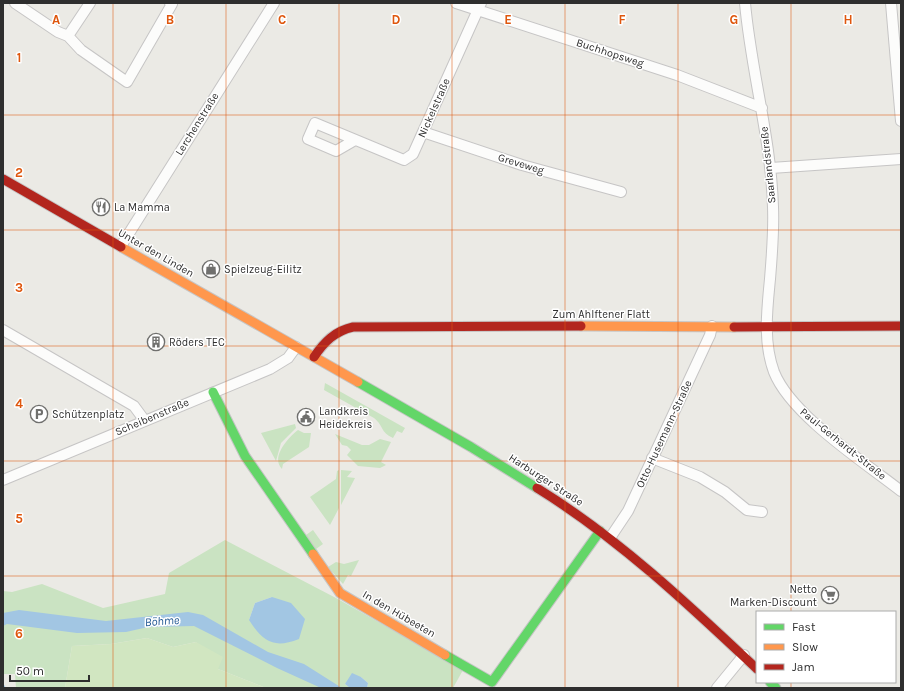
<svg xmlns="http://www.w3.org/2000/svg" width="904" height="691" font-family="Karla,sans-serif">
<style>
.green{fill:#cae3c2;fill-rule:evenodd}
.pitch{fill:#d1e6c1}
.water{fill:#a2c6e3}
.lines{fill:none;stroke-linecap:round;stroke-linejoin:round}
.stream{stroke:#a2c6e3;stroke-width:3}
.street-casing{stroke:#c6c5c5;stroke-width:12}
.fast-casing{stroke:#c6c5c5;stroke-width:11}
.slow-casing{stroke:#c6c5c5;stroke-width:11}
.jam-casing{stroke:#c6c5c5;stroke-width:11}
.street{stroke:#fcfcfb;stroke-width:10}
.fast{stroke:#63d668;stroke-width:9}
.slow{stroke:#ff974d;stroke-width:9}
.jam{stroke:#b3261e;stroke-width:9}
.grid{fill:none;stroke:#df570e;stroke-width:1;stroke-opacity:0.55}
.labels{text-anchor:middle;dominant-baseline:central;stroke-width:3;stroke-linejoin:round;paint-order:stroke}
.street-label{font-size:11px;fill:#2e2e2e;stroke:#fff}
.poi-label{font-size:11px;fill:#2e2e2e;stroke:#fff;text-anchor:start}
.water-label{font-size:12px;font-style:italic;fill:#1e5592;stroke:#fff}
.grid-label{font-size:13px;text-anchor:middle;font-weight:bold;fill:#df570e;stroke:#fff;stroke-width:3;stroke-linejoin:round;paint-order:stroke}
</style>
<rect width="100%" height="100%" fill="#ebeae5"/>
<!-- green -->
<path class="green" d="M325,383L405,428L402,433L397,431L393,438C380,432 384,426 374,418L324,390Z
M295,424L296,428L281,443L276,461L261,433Z
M298,430L304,433H311L309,447L283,464L282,469C270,457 289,437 298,430Z
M335,434L362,445H369L380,439L391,442L381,462L386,465L380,468L358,466L347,455L351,450L347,446L342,445Z
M339,470V508L330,525L310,497L336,479L337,471Z
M341,470L352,471L347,477L355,478L341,505Z
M313,530L323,544L316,549L306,535Z
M225,540L336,598L463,670L453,688H367L368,683L361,677L345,684L350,688H266L218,669L196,642L173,647L147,638L111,644L72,646L65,688H16L15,674H3V591L12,592L42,584L103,608L165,594L169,573ZM272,597L249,620L255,603Z
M359,560L351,576L348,575L343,584L328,567L336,562L344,564Z"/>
<!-- pitch -->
<path class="pitch" d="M147,638L173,647L196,642L223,657L218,669L266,688H65L72,646L111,644Z"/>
<!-- water -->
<path class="water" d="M272,597L291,603L305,619L299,639C274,649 263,642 249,620L255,603Z
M19,610L106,621L188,612L203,615L268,652L304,664L342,688H321L277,668L194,626L148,627L126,632L77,633L7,624L3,626V613Z
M352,673L361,677L368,683L367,688H350L345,684Z"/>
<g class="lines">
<!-- stream -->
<path class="stream" d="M3,686L4,688"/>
<defs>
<path id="street" d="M15,3L58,32L68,36L81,50L127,82L172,4L170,3
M456,3L677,75L762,108
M745,3C751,71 771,138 773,207C774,231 772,255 770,279C767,310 763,342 774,372C791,415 864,462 901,491
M891,3L901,121
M68,36L90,3
M423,132L522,165L621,192
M355,140L336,151L308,139L315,123L404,160L413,154L481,3
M771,168L901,159
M121,246L274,3
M3,330L134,406L145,421
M652,458L700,477L725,492L747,510L762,512
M3,480L270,369L288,358L296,347
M610,538L628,511L710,335L712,326
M717,688L744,655"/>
<path id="fast" d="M358,382L471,447L537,488
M213,392L245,456L313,554
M445,655L492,682L600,531
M770,682L776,688"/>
<path id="slow" d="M121,247L358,382
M581,326L734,327
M313,554L340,593L445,655"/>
<path id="jam" d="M3,179L121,247
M734,327L901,326
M314,357C324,342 335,331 353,327L581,326
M537,488C618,538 688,604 757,669"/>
</defs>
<!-- street casing -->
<use href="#street" class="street-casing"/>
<!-- fast casing -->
<use href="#fast" class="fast-casing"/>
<!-- slow casing -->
<use href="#slow" class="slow-casing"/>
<!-- jam casing -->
<use href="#jam" class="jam-casing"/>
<!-- street -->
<use href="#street" class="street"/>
<!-- fast -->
<use href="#fast" class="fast"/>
<!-- slow -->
<use href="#slow" class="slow"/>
<!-- jam -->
<use href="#jam" class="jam"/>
</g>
<!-- grid -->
<path class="grid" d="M113,3V688M226,3V688M339,3V688M452,3V688M565,3V688M678,3V688M791,3V612M3,115H901M3,230H901M3,346H901M3,461H901M3,576H901M791,682V688"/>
<!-- icons -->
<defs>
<symbol id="restaurant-ring" viewBox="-11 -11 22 22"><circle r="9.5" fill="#fff" stroke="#70706e" stroke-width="1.5"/><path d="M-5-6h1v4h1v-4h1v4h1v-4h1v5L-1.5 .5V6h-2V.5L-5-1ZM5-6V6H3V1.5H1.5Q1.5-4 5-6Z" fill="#70706e"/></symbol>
<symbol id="shop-ring" viewBox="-11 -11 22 22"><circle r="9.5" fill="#fff" stroke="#70706e" stroke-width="1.5"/><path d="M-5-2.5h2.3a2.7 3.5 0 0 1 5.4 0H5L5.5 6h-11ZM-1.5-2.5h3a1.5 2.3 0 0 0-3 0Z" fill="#70706e"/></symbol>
<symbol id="building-ring" viewBox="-11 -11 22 22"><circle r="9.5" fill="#fff" stroke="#70706e" stroke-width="1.5"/><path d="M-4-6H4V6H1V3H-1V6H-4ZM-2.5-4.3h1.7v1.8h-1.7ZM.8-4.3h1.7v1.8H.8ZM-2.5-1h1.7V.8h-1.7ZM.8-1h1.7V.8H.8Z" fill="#70706e"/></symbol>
<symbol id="parking-ring" viewBox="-11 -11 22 22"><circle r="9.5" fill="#fff" stroke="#70706e" stroke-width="1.5"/><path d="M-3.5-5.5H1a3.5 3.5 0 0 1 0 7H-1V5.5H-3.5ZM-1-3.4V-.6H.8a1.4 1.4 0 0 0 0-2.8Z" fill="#70706e"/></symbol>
<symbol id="civic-ring" viewBox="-11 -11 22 22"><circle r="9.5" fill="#fff" stroke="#70706e" stroke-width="1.5"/><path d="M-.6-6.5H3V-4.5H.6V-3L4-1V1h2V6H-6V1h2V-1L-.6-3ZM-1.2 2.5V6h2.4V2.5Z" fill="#70706e"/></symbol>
<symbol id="supermarket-ring" viewBox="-11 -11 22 22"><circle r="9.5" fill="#fff" stroke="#70706e" stroke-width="1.5"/><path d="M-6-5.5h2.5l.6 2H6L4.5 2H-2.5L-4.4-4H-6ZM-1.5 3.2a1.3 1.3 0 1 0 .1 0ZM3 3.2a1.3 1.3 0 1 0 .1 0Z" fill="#70706e"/></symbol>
</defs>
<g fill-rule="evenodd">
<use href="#restaurant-ring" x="91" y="197" width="20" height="20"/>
<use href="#shop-ring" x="201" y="259" width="20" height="20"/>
<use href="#building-ring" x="146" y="332" width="20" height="20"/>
<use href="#parking-ring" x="29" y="404" width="20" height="20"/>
<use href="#civic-ring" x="296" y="407" width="20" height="20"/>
<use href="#supermarket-ring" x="820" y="585" width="20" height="20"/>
</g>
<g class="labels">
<!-- street labels -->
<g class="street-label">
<text transform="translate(610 53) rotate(18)">Buchhopsweg</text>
<text transform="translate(434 108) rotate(-66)">Nickelstraße</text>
<text transform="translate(197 124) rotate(-58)">Lerchenstraße</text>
<text transform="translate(521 164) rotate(17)">Greveweg</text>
<text transform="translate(768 165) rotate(-96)">Saarlandstraße</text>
<text transform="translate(156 253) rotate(30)">Unter den Linden</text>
<text x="601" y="314">Zum Ahlftener Flatt</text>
<text transform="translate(152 417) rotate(-23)">Scheibenstraße</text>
<text transform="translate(664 434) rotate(-65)">Otto-Husemann-Straße</text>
<text transform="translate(843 444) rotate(39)">Paul-Gerhardt-Straße</text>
<text transform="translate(546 480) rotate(33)">Harburger Straße</text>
<text transform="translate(399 614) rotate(30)">In den Hübeeten</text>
</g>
<!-- poi labels -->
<g class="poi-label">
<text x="114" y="207">La Mamma</text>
<text x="224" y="269">Spielzeug-Eilitz</text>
<text x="169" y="342">Röders TEC</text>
<text x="319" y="411">Landkreis<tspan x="319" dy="13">Heidekreis</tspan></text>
<text x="52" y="414">Schützenplatz</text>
<text x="817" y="589" text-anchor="end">Netto<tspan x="817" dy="13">Marken-Discount</tspan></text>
</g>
<!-- water labels -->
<g class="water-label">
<text transform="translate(162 621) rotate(-4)">Böhme</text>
</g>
</g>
<g class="grid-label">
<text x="56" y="24">A</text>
<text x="170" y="24">B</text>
<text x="282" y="24">C</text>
<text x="396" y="24">D</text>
<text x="508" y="24">E</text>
<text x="622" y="24">F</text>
<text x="734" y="24">G</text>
<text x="848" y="24">H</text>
<text x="19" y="62">1</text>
<text x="19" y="177">2</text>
<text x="19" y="292">3</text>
<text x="19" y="408">4</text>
<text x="19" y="523">5</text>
<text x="19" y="638">6</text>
</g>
<!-- border -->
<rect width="904" height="691" fill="none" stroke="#2e2e2e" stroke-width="8"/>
<!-- legend -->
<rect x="756" y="611" width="140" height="72" fill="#ffffff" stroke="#ababab"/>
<rect x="764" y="624" width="20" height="6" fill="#63d668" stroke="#ababab"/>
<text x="792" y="631" font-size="12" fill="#2e2e2e">Fast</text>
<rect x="764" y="644" width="20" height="6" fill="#ff974d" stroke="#ababab"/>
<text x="792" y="651" font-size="12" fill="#2e2e2e">Slow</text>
<rect x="764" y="664" width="20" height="6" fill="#b3261e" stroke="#ababab"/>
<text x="792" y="671" font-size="12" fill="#2e2e2e">Jam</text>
<!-- scale -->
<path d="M10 675v6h79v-6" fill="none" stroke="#2e2e2e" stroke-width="2"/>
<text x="16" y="675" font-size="12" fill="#2e2e2e" stroke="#ffffff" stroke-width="3" paint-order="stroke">50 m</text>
</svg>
